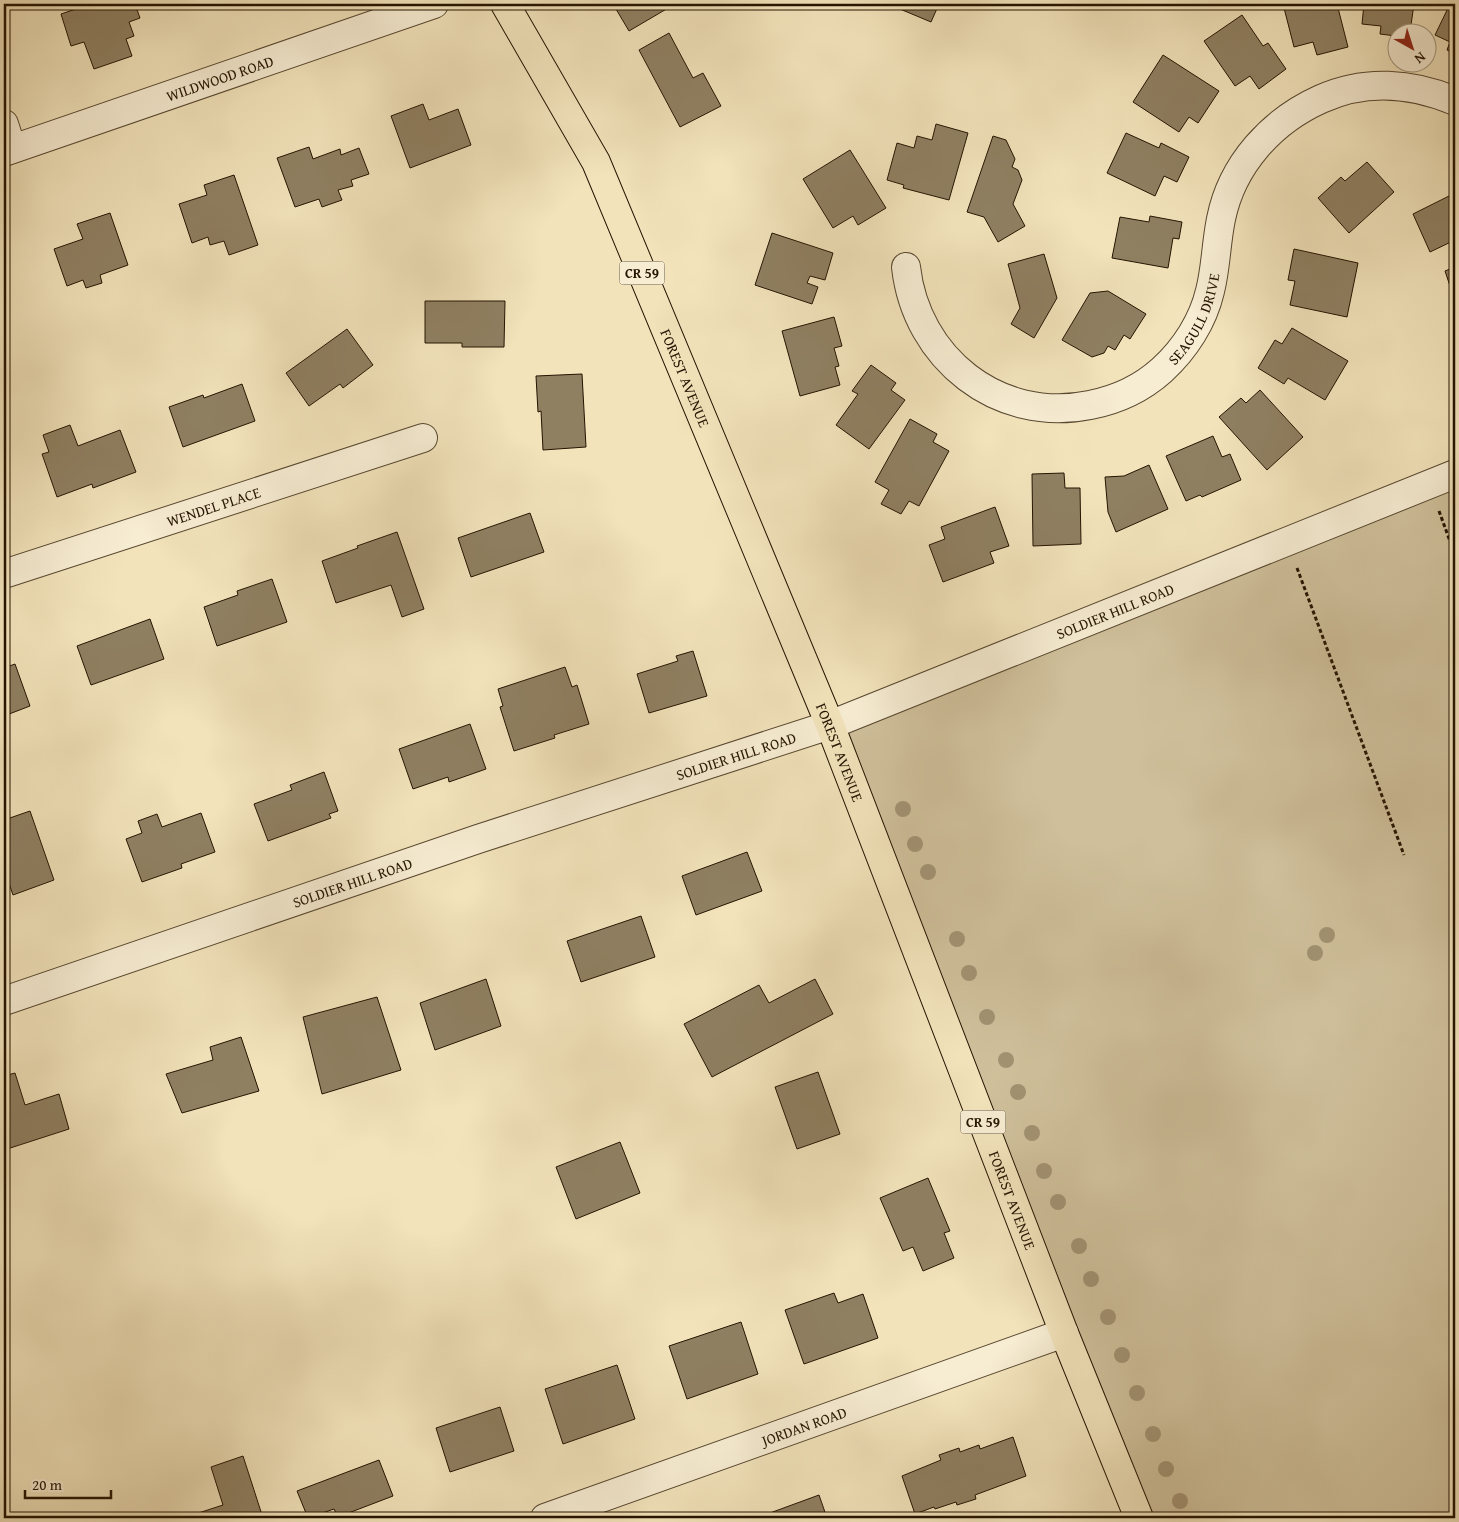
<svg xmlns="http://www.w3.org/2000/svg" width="1459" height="1522" font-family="'Gentium Book Plus',serif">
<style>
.green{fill:#cfc09b;stroke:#7a6a4e}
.building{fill:#8f8062;stroke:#241401}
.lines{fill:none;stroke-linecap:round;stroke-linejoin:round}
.minor-casing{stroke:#584830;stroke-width:30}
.major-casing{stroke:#241401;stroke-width:30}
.path{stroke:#241401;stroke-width:3;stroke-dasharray:4 2.5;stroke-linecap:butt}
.minor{stroke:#f7edd3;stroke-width:28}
.major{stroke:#f2e3bb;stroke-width:28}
.tree{fill:#a29272}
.labels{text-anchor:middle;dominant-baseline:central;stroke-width:5;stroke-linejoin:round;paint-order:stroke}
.shield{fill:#f7edd3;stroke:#635540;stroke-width:1}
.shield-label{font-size:14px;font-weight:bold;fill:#241401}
.street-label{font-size:15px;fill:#241401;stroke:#f7edd3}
</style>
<rect width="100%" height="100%" fill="#f2e3bb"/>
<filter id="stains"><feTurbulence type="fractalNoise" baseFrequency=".004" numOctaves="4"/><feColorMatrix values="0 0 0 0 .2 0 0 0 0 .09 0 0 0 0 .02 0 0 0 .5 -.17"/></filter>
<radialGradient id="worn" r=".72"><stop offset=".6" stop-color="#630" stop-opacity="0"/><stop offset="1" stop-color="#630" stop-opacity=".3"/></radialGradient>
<!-- green -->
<path class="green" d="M1455,474V1518H1139L830,725Z"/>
<!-- building -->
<path class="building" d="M91,4H135L140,18L129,22L134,36L126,39L132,56L94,69L84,42L71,46L61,14Z
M258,4H273L260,8Z
M613,4H675L629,31Z
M888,4H939L931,22Z
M1283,4H1337L1348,47L1317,55L1313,42L1294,47Z
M1364,4H1414L1410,32H1396V36L1380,34L1381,26L1362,24Z
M1450,4H1455V54L1447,50L1450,42L1435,35Z
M1242,15L1263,46L1268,43L1286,69L1259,89L1250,76L1235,86L1204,41Z
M669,33L693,78L703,73L721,106L680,127L639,50Z
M1163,55L1219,91L1198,123L1189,117L1179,132L1133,102Z
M423,104L429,120L458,109L471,145L410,168L391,116Z
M936,124L968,133L949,200L903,188L904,185L887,180L897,143L914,148L917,136L932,140Z
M1126,133L1159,148L1161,143L1189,157L1177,182L1164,176L1155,196L1107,173Z
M993,136L1006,140L1015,159L1012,167L1018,170L1022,180L1013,204L1025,226L998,242L984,217L967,212Z
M309,147L313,159L340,149L341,155L359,148L369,174L351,180L353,186L338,190L342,200L322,207L319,199L295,207L277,158Z
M850,150L886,208L858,225L853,216L833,228L803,179Z
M1367,162L1394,192L1349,233L1318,198L1341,177L1345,181Z
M234,175L258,245L229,255L224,241L210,245L208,237L192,243L179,204L207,195L204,185Z
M1455,193V240L1430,252L1413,214Z
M110,213L128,265L100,275L102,283L86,288L83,280L67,286L54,249L83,239L77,224Z
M1150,216L1182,222L1179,239L1173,238L1168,268L1112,258L1120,217L1149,222Z
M772,233L833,253L825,280L810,276L807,283L818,287L812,304L755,285Z
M1294,249L1358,263L1347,317L1290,305L1295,281L1288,280Z
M1044,254L1057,298L1034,338L1011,324L1020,308L1008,264Z
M1455,267V301L1445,271Z
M1108,291L1146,314L1130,339L1124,335L1115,350L1108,346L1104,353L1092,357L1062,340L1090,293Z
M4,295L8,306L4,308Z
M425,301H505L504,347H462V343H425Z
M834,317L842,346L834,348L839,366L835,367L840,385L800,396L782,331Z
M1292,328L1348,361L1325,400L1288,378L1284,384L1258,368L1275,340L1282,344Z
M347,329L373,365L343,388L340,384L309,406L286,373Z
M871,365L896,383L891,390L905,400L869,449L836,425L858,394L852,391Z
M582,374L586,447L543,450L541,411L538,412L536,376Z
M242,384L255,421L183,447L169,407L203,395L204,398Z
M1260,390L1303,437L1267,470L1219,417L1241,398L1246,403Z
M910,419L937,434L933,442L949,451L919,506L909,501L901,514L881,504L889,490L875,482Z
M70,425L78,446L120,430L136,472L93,488L92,484L57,497L42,454L49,452L43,435Z
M1213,436L1222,457L1230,454L1241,480L1202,497L1200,495L1186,501L1166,456Z
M1149,465L1168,509L1116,532L1108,512L1105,477L1124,476Z
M1064,473L1065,488H1080L1081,544L1033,546L1032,474Z
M995,507L1009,546L990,552L994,563L943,582L929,545L945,539L941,527Z
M530,513L544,552L471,577L458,538Z
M397,532L424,609L402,617L391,585L336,603L322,561L358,548L357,546Z
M272,579L287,622L217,646L204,607L238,595L237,591Z
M150,619L164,659L91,685L77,646Z
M693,651L707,696L649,713L637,674L678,661L676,656Z
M15,664L30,706L4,716V668Z
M565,667L572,687L577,685L589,724L554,735L555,738L514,751L500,707L503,706L498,689Z
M470,724L486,769L449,782L448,777L413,789L399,749Z
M324,772L338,811L329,814L331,818L268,841L254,804L292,790L290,785Z
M30,811L54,880L13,895L4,869V820Z
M201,813L215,852L181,864L182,868L142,882L126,839L142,833L138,821L157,814L162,827Z
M747,852L762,891L696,915L682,876Z
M641,916L655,957L581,982L567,941Z
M486,979L501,1026L435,1050L420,1003Z
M815,979L833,1014L712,1077L684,1024L759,985L769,1003Z
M377,997L401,1070L322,1094L303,1017Z
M241,1037L259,1091L182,1113L166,1074L213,1060L210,1047Z
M818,1072L840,1134L797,1149L775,1087Z
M15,1073L25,1105L59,1094L69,1129L4,1150V1076Z
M620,1142L640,1193L576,1219L556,1167Z
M928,1178L950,1231L944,1233L954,1258L923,1271L913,1247L903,1251L880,1198Z
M834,1293L838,1303L863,1294L878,1338L804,1364L785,1310Z
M741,1322L758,1374L687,1399L669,1346Z
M617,1365L635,1419L563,1444L545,1389Z
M500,1407L514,1451L450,1472L436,1428Z
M1013,1437L1026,1476L975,1495L976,1499L957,1505L956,1502L935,1509L934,1507L915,1514L902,1476L941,1460L939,1455L959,1448L960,1452L979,1445L980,1449Z
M243,1456L263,1518H183L223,1505L211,1467Z
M379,1460L393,1496L338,1517L334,1509L308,1518L297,1491Z
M819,1495L827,1518H759V1517Z"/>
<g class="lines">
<defs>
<g id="minor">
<path d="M4,124L12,149"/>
<path id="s1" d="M4,152L434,4"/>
<path id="s2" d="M906,267C916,358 998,424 1090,405C1116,400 1142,388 1162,370C1185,349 1203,321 1210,291C1216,268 1216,243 1221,219C1232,164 1272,121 1321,99C1365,79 1412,83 1455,101"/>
<path id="s3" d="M4,574L423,438"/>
<path id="s4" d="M4,1001L478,839L830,725L1455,474"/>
<path id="s5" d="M545,1518L1064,1333"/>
</g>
<g id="major">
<path id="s6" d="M505,4L596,162L830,725L1064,1333L1139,1518"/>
</g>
</defs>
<!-- minor casing -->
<use href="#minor" class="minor-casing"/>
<!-- major casing -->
<use href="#major" class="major-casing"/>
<!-- path -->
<path class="path" d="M1439,511L1455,555
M1297,568L1404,855"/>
<!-- minor -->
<use href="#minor" class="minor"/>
<!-- major -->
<use href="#major" class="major"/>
</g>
<!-- trees -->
<g class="tree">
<circle cx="903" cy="809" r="8"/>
<circle cx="915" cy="844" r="8"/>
<circle cx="928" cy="872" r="8"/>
<circle cx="1327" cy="935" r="8"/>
<circle cx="957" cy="939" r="8"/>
<circle cx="1315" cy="953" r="8"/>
<circle cx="969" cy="973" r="8"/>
<circle cx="987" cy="1017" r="8"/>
<circle cx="1006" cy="1060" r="8"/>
<circle cx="1018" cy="1092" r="8"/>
<circle cx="1032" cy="1133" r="8"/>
<circle cx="1044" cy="1171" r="8"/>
<circle cx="1058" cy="1202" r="8"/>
<circle cx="1079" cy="1246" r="8"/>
<circle cx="1091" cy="1279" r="8"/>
<circle cx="1108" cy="1317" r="8"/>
<circle cx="1122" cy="1355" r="8"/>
<circle cx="1137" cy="1393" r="8"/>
<circle cx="1153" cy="1434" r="8"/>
<circle cx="1166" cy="1469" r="8"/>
<circle cx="1180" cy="1501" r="8"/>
</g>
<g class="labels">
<!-- shield labels -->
<g class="shield">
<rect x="619.5" y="261.5" width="45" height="23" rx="4"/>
<rect x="960.5" y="1110.5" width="45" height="23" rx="4"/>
</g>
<g class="shield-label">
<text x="642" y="273">CR 59</text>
<text x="983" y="1122">CR 59</text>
</g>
<!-- street labels -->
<g class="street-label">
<text stroke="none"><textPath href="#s1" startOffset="228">WILDWOOD ROAD</textPath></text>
<text stroke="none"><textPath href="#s2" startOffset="402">SEAGULL DRIVE</textPath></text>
<text stroke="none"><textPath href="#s6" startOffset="416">FOREST AVENUE</textPath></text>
<text stroke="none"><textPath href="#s3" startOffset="220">WENDEL PLACE</textPath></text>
<text stroke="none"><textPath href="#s4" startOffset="1178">SOLDIER HILL ROAD</textPath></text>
<text stroke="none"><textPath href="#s6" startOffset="821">FOREST AVENUE</textPath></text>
<text stroke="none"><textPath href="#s4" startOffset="772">SOLDIER HILL ROAD</textPath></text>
<text stroke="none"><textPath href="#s4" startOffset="368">SOLDIER HILL ROAD</textPath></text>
<text stroke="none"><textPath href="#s6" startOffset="1301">FOREST AVENUE</textPath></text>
<text stroke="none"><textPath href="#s5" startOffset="275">JORDAN ROAD</textPath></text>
</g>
</g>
<!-- margin -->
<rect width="1459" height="1522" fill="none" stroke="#f2e3bb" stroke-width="20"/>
<rect x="5" y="5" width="1449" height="1512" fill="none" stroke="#241401" stroke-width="2.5"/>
<rect x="10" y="10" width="1439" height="1502" fill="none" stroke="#241401"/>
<!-- north arrow -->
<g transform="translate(1412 48) rotate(141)"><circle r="24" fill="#f7edd3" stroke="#a3967f"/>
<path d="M0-4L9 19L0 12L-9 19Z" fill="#8f2418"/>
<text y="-8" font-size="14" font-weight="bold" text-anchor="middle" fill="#241401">N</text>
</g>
<!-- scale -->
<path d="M25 1490v8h86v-8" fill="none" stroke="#241401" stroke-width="2.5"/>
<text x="32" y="1490" font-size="15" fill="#241401" stroke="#f7edd3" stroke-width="4" paint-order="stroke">20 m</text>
<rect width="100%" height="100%" filter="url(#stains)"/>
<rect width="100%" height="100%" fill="url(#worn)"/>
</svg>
